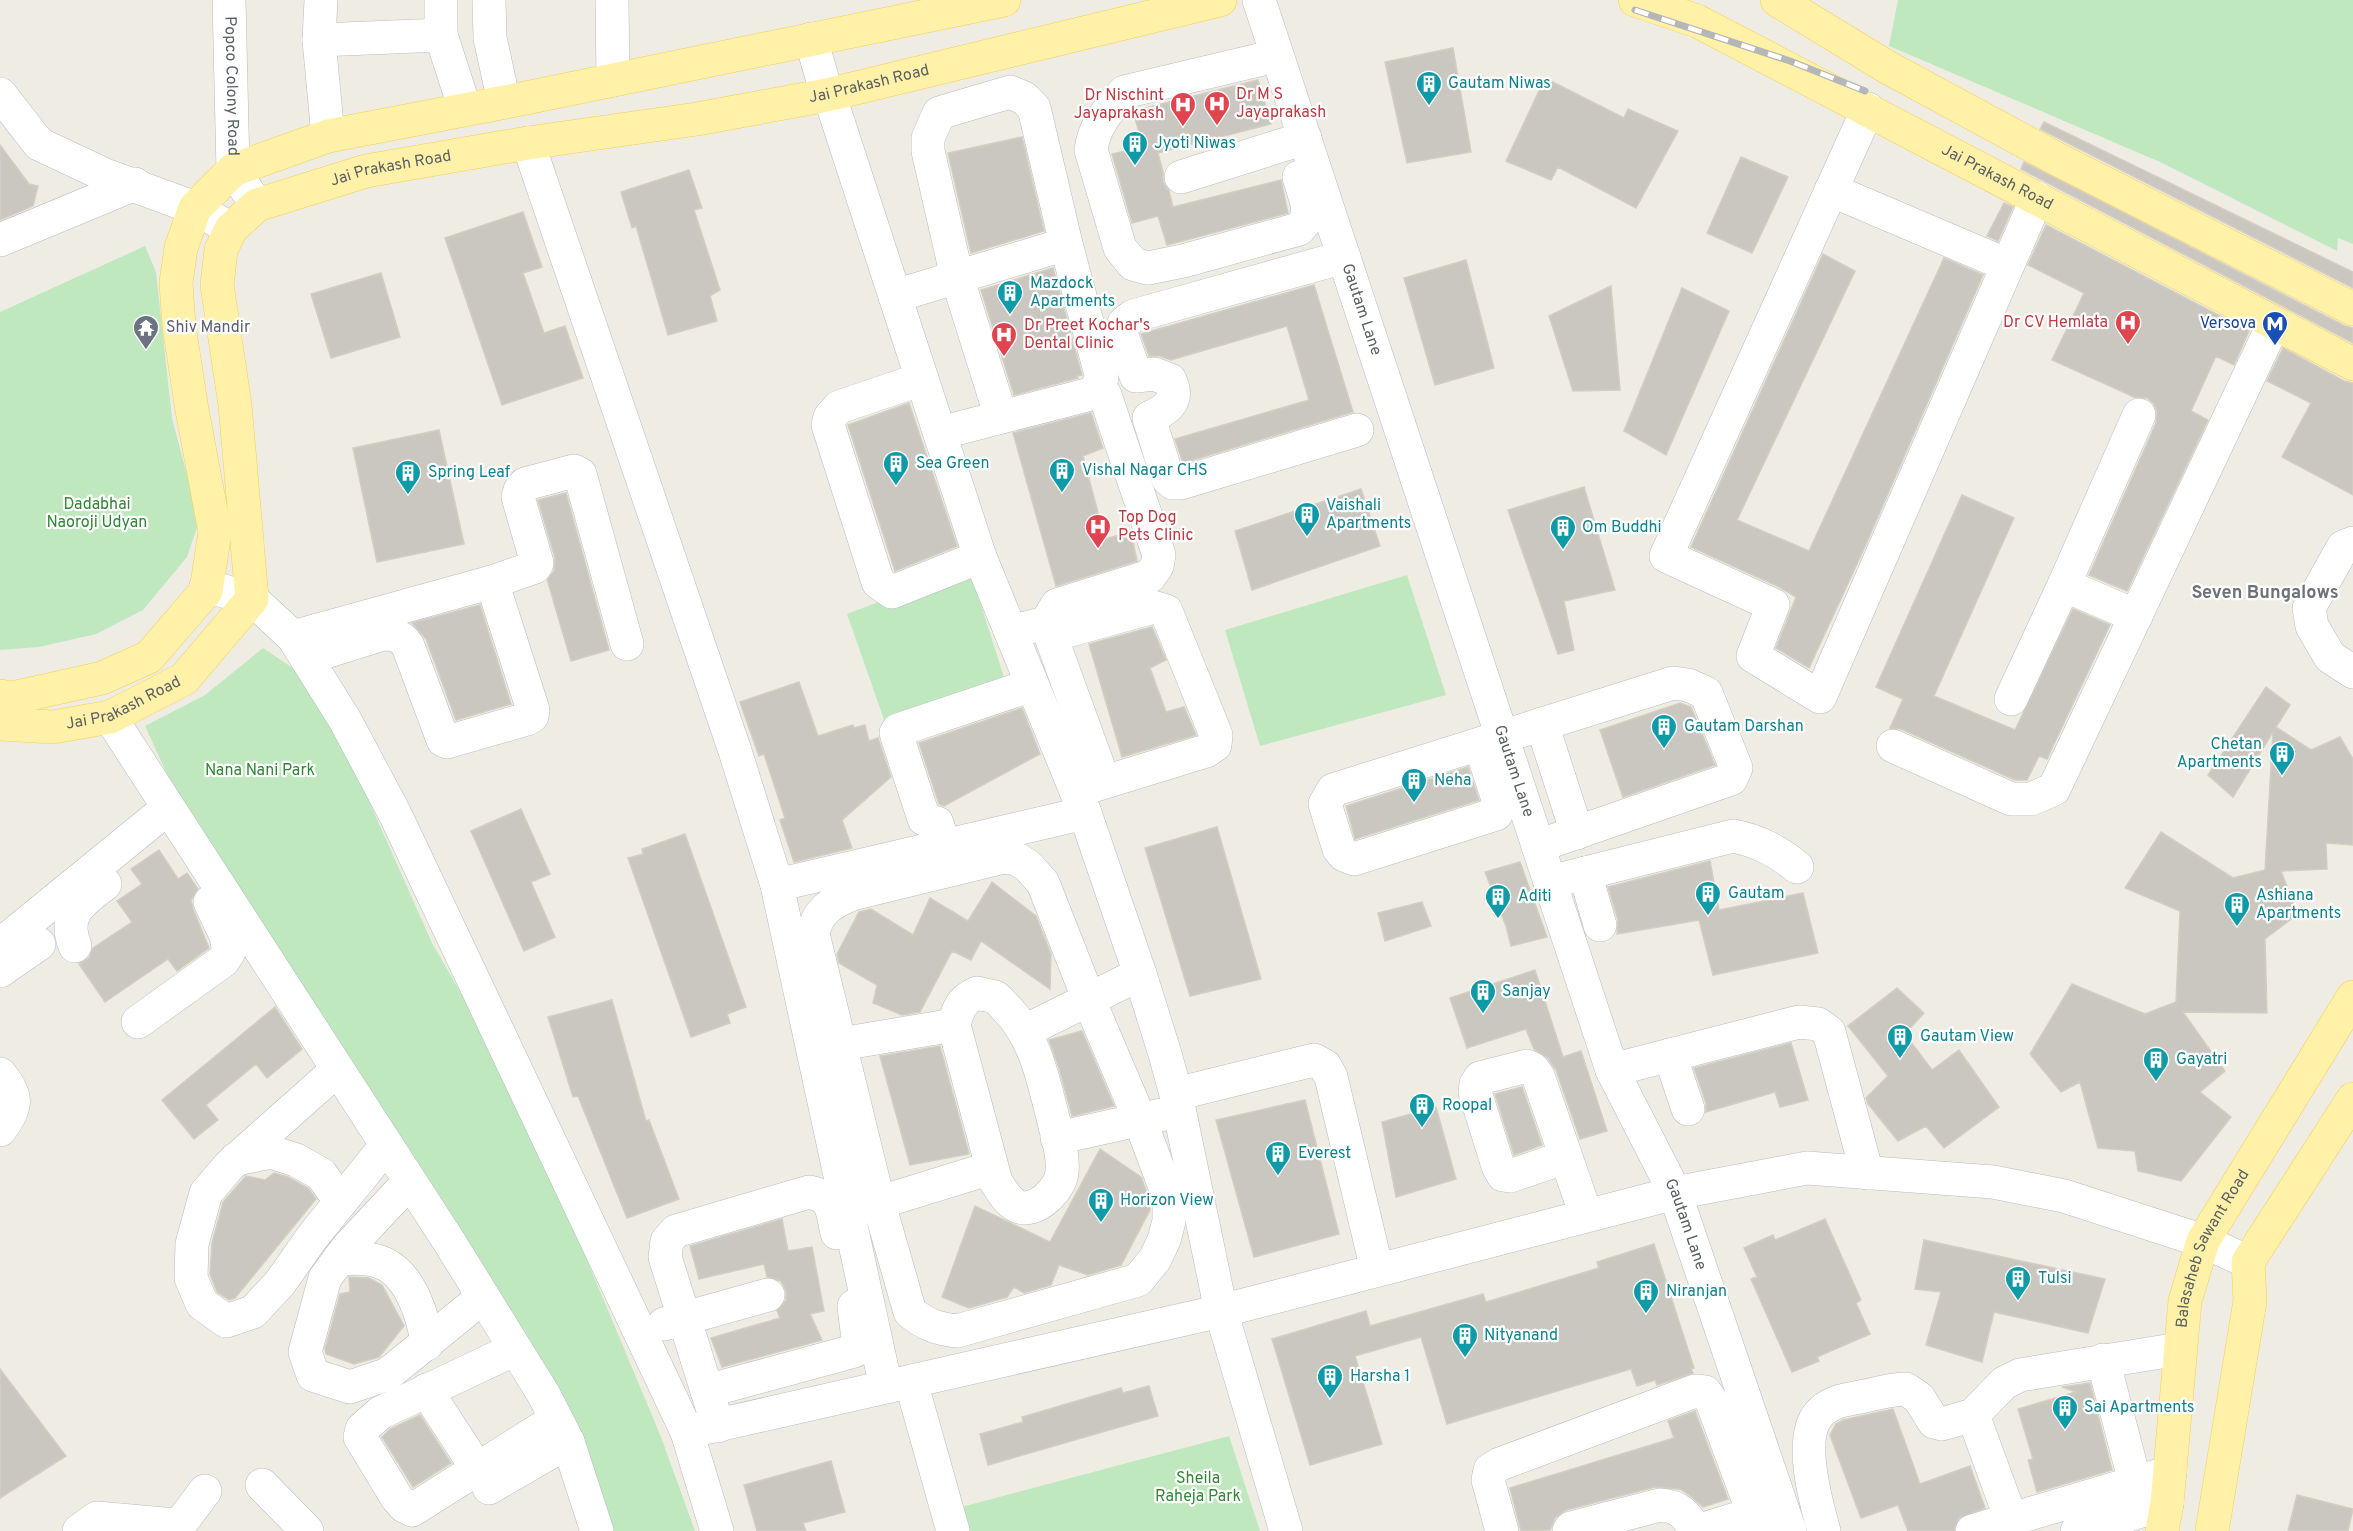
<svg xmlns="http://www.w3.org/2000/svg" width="2353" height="1531" font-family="Overpass,sans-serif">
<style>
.green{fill:#bfe8bf}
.building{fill:#cac7c0;stroke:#d4cec1;stroke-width:1.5}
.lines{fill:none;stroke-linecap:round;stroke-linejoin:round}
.minor-casing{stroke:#b8bbc0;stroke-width:34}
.major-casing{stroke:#f8cc54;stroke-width:34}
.minor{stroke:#fff;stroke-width:33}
.major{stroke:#fff2a8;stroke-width:33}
.rail-casing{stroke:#b5b6b6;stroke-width:7}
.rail{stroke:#fff;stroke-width:4.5;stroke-dasharray:14;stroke-linecap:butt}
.labels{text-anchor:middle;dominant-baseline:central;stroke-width:4.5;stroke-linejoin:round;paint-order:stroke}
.street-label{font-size:16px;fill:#5b6065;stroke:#fff}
.culture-label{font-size:16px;fill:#0d838f;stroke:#fff;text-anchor:start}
.health-label{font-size:16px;fill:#be3a42;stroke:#fff;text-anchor:start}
.transit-label{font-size:16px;fill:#164399;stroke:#fff;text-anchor:end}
.worship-label{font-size:16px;fill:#5b616d;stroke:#fff;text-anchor:start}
.park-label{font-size:16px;fill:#318736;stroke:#fff}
.neighbourhood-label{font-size:18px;font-weight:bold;fill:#6c7277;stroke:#fff}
</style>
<rect width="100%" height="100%" fill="#efede3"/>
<!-- green -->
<path class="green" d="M1898,0H2353V244L2338,238L2337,251L2160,162L1889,46Z
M145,246L156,272L172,418L199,521L187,557L143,610L96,634L39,647L0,650V312Z
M969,567L1009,693L888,731L847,614Z
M1407,575L1446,695L1260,746L1225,630Z
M263,648L306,677L353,765L432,943L484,1033L531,1126L661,1437L695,1531H606L184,811L145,726L205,695Z
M1229,1436L1260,1531H961L954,1509Z"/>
<!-- building -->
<path class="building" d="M1453,48L1471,152L1407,163L1385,62Z
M1545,78L1624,118L1628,109L1678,131L1636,208L1558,167L1551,180L1506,161Z
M1258,80L1271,124L1158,153L1163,172V182L1169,191L1173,207L1281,180L1288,213L1167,245L1158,216L1132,223L1112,154L1143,147L1133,111Z
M2044,122L2353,272V288L2064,141L2040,129Z
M1022,137L1044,231L971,253L948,153Z
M0,145L29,184L38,186L33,206L0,220Z
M1741,157L1788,177L1752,253L1707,233Z
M2024,162L2345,326L2353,328V343L2021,169Z
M689,170L702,208L694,210L720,290L710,296L717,321L668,335L636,226L632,228L621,192Z
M2004,203L2013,207L1998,241L1987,236Z
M523,212L542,267L523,273L544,333L565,326L583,378L502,405L445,238Z
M2046,225L2249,331L2234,365L2216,356L2191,411L2208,420L2127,591L2089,575L2156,423L2157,412L2154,404L2147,398L2134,397L2052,360L2084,293L2028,265Z
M1823,254L1855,271L1737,520L1809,551L1944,258L1983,275L1863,551L1809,668L1776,648L1796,597L1781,588L1691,547Z
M1466,260L1494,368L1435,385L1404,278Z
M1053,268L1082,375L1077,376L1078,378L1014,395L981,290Z
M381,273L400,337L331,358L311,294Z
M1314,285L1353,412L1183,463L1175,439L1309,400L1287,326L1171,360L1160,356H1149L1141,334Z
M1611,286L1620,390L1573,391L1549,316Z
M1682,288L1729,311L1666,455L1624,431Z
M2283,348L2344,381L2353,383V495L2282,457L2311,403L2267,381Z
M909,403L957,546L895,571L848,425Z
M1091,413L1103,448L1083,456L1105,539L1131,532L1137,561L1056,586L1013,433Z
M439,430L464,544L377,562L353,448Z
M1584,487L1615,590L1564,601L1574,650L1558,654L1508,510Z
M1361,489L1380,546L1252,590L1235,531Z
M566,493L609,650L571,661L547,579L554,571L555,558L538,500Z
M1962,495L2014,518L1934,696L2015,730L2073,609L2110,625L2047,759L2039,756L2027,780H2015L1901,729L1890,728L1903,699L1876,687Z
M480,605L511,704L456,720L426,639L412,623Z
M1152,627L1166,660L1150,668L1166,712L1184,707L1196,735L1122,757L1089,644Z
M799,682L818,736L853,725L854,728L865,725L869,741L878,738L891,777L842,820L852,848L794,862L780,820L785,818L764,754L759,756L740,702Z
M2266,687L2290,705L2276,727L2311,750L2340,737L2353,759V845L2326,843L2327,869L2281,871L2298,914L2265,939L2267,1013L2183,1012L2225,1071L2200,1092L2231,1117L2181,1181L2138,1171L2135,1151L2098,1148L2080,1082L2061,1092L2030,1054L2072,984L2145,1014L2176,1002L2180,911L2125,888L2161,832L2233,878L2265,870L2273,732L2233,797L2208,775Z
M1680,703L1691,707L1715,765L1623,797L1600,730Z
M1022,708L1040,754L944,806L939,804L919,743Z
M1468,767L1479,800L1355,839L1346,806Z
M521,809L550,874L531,882L555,937L524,951L471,831Z
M1217,827L1261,979L1190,996L1145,848Z
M685,834L746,1007L727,1014L730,1023L691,1037L628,858L643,854L642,849Z
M159,850L178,879L187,873L198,889L191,900L193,909L209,948L177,971L168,959L105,1002L79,964L89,958L93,948L132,922L117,901L142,884L131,869Z
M1710,861L1719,910L1803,893L1818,953L1713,975L1699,920L1617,934L1618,920L1608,887Z
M1520,862L1547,937L1511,946L1506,926L1485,872Z
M992,882L1036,916L1051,954L1050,989L981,941L971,960L952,951L920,1012L902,1015L873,1003L877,985L839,963L837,954L859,912L871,909L913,935L930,898L968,921Z
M1422,902L1431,926L1385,941L1378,913Z
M1535,970L1563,1057L1581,1051L1607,1131L1580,1139L1556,1070L1548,1058L1534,1049L1526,1029L1467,1048L1450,998Z
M1897,988L1924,1013L1905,1034L1932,1070L1959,1050L1999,1107L1944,1148L1926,1126L1898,1141L1868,1104L1866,1098L1888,1076L1848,1026Z
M612,1000L646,1121L649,1120L679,1199L627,1218L578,1096L573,1097L548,1017Z
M275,1007L302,1049L267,1078L256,1064L206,1105L218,1120L194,1139L162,1100Z
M1082,1031L1114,1106L1072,1116L1059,1068L1049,1040Z
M1791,1043L1808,1100L1780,1107L1775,1092L1706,1112V1103L1694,1068Z
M940,1046L969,1154L910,1165L880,1056Z
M1522,1087L1542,1145L1514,1155L1495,1094Z
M1305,1100L1339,1234L1254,1257L1216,1120Z
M1436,1107L1456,1179L1396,1197L1382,1122Z
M1100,1149L1141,1177L1150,1201V1210L1121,1265L1088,1275L1059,1265L1051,1285L1024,1293L1014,1287L1007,1297L969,1308L942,1297L975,1206L1050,1242Z
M274,1173L288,1177L308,1188L316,1199L235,1298L229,1300L217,1292L210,1274L212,1243L223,1202L246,1176L265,1180Z
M782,1219L788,1251L812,1247L824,1311L810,1314L822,1340L722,1367L711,1338L780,1318L777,1311L786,1300V1291L781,1281L767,1277L764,1264L699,1279L690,1246Z
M1825,1219L1861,1300L1856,1303L1870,1334L1817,1357L1819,1361L1792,1372L1751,1279L1757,1277L1744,1248L1773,1235L1775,1240Z
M1924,1240L2105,1279L2088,1333L1994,1312L1982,1362L1926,1345L1941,1292L1915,1289Z
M1654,1244L1694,1368L1691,1369L1693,1373L1657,1385L1655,1380L1637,1386L1631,1369L1447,1424L1421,1337L1355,1356L1382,1444L1310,1465L1272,1339L1366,1311L1370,1326L1483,1294L1486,1302L1599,1268L1597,1262Z
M349,1277L369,1278L382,1285L404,1326L379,1357L354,1364L326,1354L325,1349L340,1294L350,1292Z
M0,1369L66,1456L0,1498Z
M2090,1383L2112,1470L2037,1492L2028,1460L2033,1459L2018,1409L2076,1392L2062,1387Z
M1149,1386L1158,1416L988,1465L980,1434L1023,1422L1022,1417L1121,1388L1123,1393Z
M1893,1409L1920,1484L1970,1466L1985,1508L1959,1518L1954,1531H1908L1898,1505L1861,1518L1830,1435L1836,1424L1843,1420Z
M1695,1411L1728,1499L1703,1507L1692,1497L1680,1489L1655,1487L1566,1510L1555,1518L1550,1530L1521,1531L1510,1488L1674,1438L1668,1421Z
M420,1415L451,1463L413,1487L382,1437L390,1429Z
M831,1461L845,1512L803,1523L806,1531H757L744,1485Z
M2297,1495L2353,1509L2348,1531H2288Z"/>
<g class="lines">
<defs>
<g id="minor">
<path id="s1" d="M229,0L233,170L257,205"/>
<path d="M321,0L319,40L328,136"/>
<path d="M489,0L490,38L504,102"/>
<path d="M612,0L613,80"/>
<path id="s2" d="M1259,0L1612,1070L1675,1193L1790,1531"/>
<path d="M441,35L465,109"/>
<path d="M811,39L827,95L832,103L980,557L1085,813L1140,974L1165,1054L1176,1094L1221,1311L1286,1531"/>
<path d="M319,40L441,35V0"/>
<path d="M1263,59L1124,92C1108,110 1094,126 1091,150L1120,248L1133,264L1148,268L1183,261L1299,229L1308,218L1307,203L1299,177"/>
<path d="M0,94L39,144L105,175L195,208L231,229"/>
<path d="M1868,109L1666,556L1773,605L1753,656L1820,697L2037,198"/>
<path d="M528,143L735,751L777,885L886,1387"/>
<path d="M1181,177L1305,138"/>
<path d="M1831,190L2007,265"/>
<path d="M0,240L135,184"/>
<path d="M1344,257L1133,316L1124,323L1121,333L1136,376L1154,374L1170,380C1180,402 1167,409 1149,418L1168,479L1173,483H1181L1357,430"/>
<path d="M895,296L1066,244L1102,378L1094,393"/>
<path d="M922,379L839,407L830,417L828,425L878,582L892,592L980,557"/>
<path d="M1001,417L957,277L928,151V138L939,113L1010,92L1024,98L1034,108L1066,244"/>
<path d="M940,433L1079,397L1094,393L1105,395L1159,555L1157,566L1150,576L1057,605L1046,623"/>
<path d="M2353,543L2343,547L2309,608L2312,626L2330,657L2353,672"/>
<path d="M2064,585L2139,415"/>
<path d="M206,586L252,599L293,637L345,720L395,814L687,1432L717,1531"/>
<path d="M1046,623L1104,782"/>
<path d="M1026,628L1046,623L1067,631L1153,607L1166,611L1216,735L1215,745L1206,751L1076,791"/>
<path d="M293,637L492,582L535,567L537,563L518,497L520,490L525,484L574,471L580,474L627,644"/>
<path d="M306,658L383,634C396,634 401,636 408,646L443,740L447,742L527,719L532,716L533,710L492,582"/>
<path d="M2011,699L2064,585L2136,616"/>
<path d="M110,717L450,1243L544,1395L568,1442L597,1531"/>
<path d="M1542,724L1577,833"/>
<path d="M1480,744L1500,805L1496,814L1354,859L1344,855L1339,849L1325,804L1333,790L1673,683L1688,685L1706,693L1736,768L1731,779L1538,846"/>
<path d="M1893,746L2011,799H2031L2054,789L2274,323"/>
<path d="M944,846L937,823L924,819L896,733L898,730L1032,685"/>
<path d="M1004,857L1017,859L1028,866L1043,883L1089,1000L1140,1120L1169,1198V1221L1164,1240L1155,1259L1138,1280L957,1331C937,1329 925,1324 910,1312L879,1204L813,934C817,911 831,903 852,894Z"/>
<path d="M1585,873L1600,925"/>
<path d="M1550,882L1733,836C1759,841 1777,851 1797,867"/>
<path d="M777,885L1085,813"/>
<path d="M0,945L168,808"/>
<path d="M75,946C62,913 82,902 105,884"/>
<path d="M0,971L39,944"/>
<path d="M977,993C983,995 990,995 995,997C998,999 1002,1004 1005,1007C1035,1036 1043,1079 1053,1118C1057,1135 1064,1155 1062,1172C1061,1189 1035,1215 1017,1206C1007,1201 1002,1191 996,1182L954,1025C958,1009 961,1000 977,993Z"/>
<path d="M138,1022L223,961L229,952L226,936L210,902"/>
<path d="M1025,1031L1140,974"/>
<path d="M817,1048L954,1025"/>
<path d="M1670,1055L1688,1109"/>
<path d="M337,1070L229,1166L206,1193L192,1244L191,1278L202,1304L226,1321L253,1312L280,1283L313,1236L386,1146"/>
<path d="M1612,1070L1799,1022L1818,1024L1829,1032L1867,1173"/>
<path d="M0,1074C18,1097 18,1105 0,1130"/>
<path d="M1176,1094L1314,1060L1325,1066L1331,1077L1377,1270"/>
<path d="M1057,1138L1161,1115"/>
<path d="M1566,1157L1510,1176L1503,1175L1498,1166L1475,1092L1476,1084L1480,1078L1527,1066L1533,1069L1538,1076L1586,1215"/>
<path d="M236,1159L271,1152L296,1160L321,1174L341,1202"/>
<path d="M409,1182L348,1247L325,1278L305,1352L313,1375L350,1387L388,1374L483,1297"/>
<path d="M858,1209L991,1168"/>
<path d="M339,1259C354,1258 370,1257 385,1264C411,1277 424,1318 427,1344"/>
<path d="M664,1324L768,1295"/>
<path d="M515,1349L380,1413L362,1429L360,1437L397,1498L404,1506L412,1510L555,1420"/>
<path d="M2103,1360L2135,1482"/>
<path d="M911,1382L953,1531"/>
<path d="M426,1390L478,1470"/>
<path d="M707,1391L854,1351L858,1339L854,1306"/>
<path d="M1973,1415L2011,1519"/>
<path d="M718,1426L665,1257L667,1241L676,1231L809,1192C834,1197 832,1211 837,1233"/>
<path d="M687,1432L1221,1311L1675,1193L1807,1168L1993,1182L2064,1196L2203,1241L2248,1262"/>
<path d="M262,1485L307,1531"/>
<path d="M489,1488L568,1442"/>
<path d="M79,1531L97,1518L175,1525L184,1519L205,1491"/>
<path d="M1502,1531L1488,1480L1490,1470L1500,1464L1695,1391L1705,1392L1712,1402L1760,1531"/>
<path d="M1569,1531L1571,1528L1660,1505C1680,1506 1686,1515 1697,1531"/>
<path d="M1697,1531L1775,1507"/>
<path d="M1824,1531C1816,1503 1796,1433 1822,1411C1834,1400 1850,1399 1865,1396C1879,1393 1893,1389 1906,1389L1919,1398L1934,1422L1942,1424L1973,1415L2004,1383L2020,1375L2179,1349"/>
<path d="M1972,1531L2170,1472"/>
<path d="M2077,1531L2167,1503"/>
</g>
<g id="major">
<path id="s3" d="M1635,0L1697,21L2353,364"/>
<path d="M1777,0L1887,67L2055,158L2353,309"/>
<path d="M0,696L12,698L102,678L149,657L206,591L215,532L192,410L179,326L176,283L181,248L195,208L233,170L328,136L516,100L1004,0"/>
<path id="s4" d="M0,724L53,727L110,717L184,679L252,599L235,405L217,285L221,250L231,229L257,205L366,171L528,143L697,119L827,95L1220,0"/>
<path id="s5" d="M2162,1531L2167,1503L2185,1301L2203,1241L2353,997"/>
<path d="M2212,1531L2250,1301L2248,1262L2353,1099"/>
</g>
</defs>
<!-- minor casing -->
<use href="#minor" class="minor-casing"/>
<!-- major casing -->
<use href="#major" class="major-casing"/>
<!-- minor -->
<use href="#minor" class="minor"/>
<!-- major -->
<use href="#major" class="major"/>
<defs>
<path id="rail" d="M1635,10L1790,61L1865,91"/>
</defs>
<!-- rail casing -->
<use href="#rail" class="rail-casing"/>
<!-- rail -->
<use href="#rail" class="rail"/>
</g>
<!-- icons -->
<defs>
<symbol id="building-pin" viewBox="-11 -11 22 30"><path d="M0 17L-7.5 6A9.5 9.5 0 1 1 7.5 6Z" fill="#0f9aa8" stroke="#fff"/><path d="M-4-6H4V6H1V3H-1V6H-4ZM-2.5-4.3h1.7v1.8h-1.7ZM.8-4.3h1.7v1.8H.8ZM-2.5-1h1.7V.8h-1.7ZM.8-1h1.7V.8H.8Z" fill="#fff"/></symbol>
<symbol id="hospital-pin" viewBox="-11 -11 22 30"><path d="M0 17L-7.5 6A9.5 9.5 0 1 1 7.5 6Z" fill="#e0444e" stroke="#fff"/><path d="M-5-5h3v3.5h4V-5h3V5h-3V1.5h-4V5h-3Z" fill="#fff"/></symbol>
<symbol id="metro-pin" viewBox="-11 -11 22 30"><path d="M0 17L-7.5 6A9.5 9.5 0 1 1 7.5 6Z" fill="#1a4fb4" stroke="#fff"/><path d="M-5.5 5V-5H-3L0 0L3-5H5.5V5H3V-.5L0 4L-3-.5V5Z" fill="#fff"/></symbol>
<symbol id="temple-pin" viewBox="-11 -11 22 30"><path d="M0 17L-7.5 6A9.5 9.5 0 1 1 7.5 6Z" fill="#6b7280" stroke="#fff"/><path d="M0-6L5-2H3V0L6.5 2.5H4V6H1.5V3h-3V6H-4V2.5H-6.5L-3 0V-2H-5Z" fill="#fff"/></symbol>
</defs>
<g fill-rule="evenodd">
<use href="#building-pin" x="1414" y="69" width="30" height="40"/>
<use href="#hospital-pin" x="1202" y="89" width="30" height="40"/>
<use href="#hospital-pin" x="1168" y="90" width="30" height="40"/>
<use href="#building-pin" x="1120" y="129" width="30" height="40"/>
<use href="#building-pin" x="995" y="278" width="30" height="40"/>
<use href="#hospital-pin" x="2113" y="308" width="30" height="40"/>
<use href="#metro-pin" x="2260" y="309" width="30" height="40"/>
<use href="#temple-pin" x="131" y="313" width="30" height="40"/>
<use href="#hospital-pin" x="989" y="320" width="30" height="40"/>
<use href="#building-pin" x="881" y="449" width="30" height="40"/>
<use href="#building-pin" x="1047" y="456" width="30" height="40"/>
<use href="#building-pin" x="393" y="458" width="30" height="40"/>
<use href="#building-pin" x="1292" y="500" width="30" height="40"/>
<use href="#hospital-pin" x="1083" y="512" width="30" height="40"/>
<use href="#building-pin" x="1548" y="513" width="30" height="40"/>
<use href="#building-pin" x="1649" y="712" width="30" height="40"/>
<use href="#building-pin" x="2267" y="739" width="30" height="40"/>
<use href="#building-pin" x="1399" y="766" width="30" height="40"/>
<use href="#building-pin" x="1693" y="879" width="30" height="40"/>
<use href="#building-pin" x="1483" y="882" width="30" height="40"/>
<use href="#building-pin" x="2222" y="890" width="30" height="40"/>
<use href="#building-pin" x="1468" y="977" width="30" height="40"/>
<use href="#building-pin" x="1885" y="1022" width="30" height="40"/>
<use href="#building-pin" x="2141" y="1045" width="30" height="40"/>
<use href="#building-pin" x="1407" y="1091" width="30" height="40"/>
<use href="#building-pin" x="1263" y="1139" width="30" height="40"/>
<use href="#building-pin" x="1086" y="1186" width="30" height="40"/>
<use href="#building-pin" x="2003" y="1264" width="30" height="40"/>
<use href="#building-pin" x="1631" y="1277" width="30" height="40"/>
<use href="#building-pin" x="1450" y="1321" width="30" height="40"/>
<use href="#building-pin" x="1315" y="1362" width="30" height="40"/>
<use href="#building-pin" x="2050" y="1393" width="30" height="40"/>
</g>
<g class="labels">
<!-- street labels -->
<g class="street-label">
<text stroke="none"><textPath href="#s4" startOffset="1334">Jai Prakash Road</textPath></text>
<text stroke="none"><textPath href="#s1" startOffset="86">Popco Colony Road</textPath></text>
<text stroke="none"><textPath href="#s4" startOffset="848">Jai Prakash Road</textPath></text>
<text stroke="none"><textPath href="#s3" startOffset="404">Jai Prakash Road</textPath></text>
<text stroke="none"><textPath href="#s2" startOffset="326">Gautam Lane</textPath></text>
<text stroke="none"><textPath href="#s4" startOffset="128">Jai Prakash Road</textPath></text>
<text stroke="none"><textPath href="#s2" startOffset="812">Gautam Lane</textPath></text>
<text stroke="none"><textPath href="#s2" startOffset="1298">Gautam Lane</textPath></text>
<text stroke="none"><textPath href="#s5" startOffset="290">Balasaheb Sawant Road</textPath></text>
</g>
<!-- culture labels -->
<g class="culture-label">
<text x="1448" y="84">Gautam Niwas</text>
<text x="1154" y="144">Jyoti Niwas</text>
<text x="1030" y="284">Mazdock<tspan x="1030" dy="18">Apartments</tspan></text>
<text x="916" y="464">Sea Green</text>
<text x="1082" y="471">Vishal Nagar CHS</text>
<text x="428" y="473">Spring Leaf</text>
<text x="1326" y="506">Vaishali<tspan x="1326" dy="18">Apartments</tspan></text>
<text x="1582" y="528">Om Buddhi</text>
<text x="1684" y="727">Gautam Darshan</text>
<text x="2262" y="745" text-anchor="end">Chetan<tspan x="2262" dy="18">Apartments</tspan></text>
<text x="1434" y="781">Neha</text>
<text x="1728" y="894">Gautam</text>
<text x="2256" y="896">Ashiana<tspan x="2256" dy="18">Apartments</tspan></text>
<text x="1518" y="897">Aditi</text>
<text x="1502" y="992">Sanjay</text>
<text x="1920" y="1037">Gautam View</text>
<text x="2176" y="1060">Gayatri</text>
<text x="1442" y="1106">Roopal</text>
<text x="1298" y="1154">Everest</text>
<text x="1120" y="1201">Horizon View</text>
<text x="2038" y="1279">Tulsi</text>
<text x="1666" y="1292">Niranjan</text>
<text x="1484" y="1336">Nityanand</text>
<text x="1350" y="1377">Harsha 1</text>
<text x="2084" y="1408">Sai Apartments</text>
</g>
<!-- health labels -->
<g class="health-label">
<text x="1236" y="95">Dr M S<tspan x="1236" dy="18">Jayaprakash</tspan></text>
<text x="1164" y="96" text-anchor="end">Dr Nischint<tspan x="1164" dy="18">Jayaprakash</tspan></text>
<text x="2108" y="323" text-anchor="end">Dr CV Hemlata</text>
<text x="1024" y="326">Dr Preet Kochar's<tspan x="1024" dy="18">Dental Clinic</tspan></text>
<text x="1118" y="518">Top Dog<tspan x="1118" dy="18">Pets Clinic</tspan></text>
</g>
<!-- transit labels -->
<g class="transit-label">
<text x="2256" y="324">Versova</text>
</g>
<!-- worship labels -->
<g class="worship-label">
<text x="166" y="328">Shiv Mandir</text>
</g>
<!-- park labels -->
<g class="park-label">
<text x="97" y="505">Dadabhai<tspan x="97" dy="18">Naoroji Udyan</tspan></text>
<text x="260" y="771">Nana Nani Park</text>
<text x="1198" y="1479">Sheila<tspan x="1198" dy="18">Raheja Park</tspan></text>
</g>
<!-- neighbourhood labels -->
<g class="neighbourhood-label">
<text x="2265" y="593">Seven Bungalows</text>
</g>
</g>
</svg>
